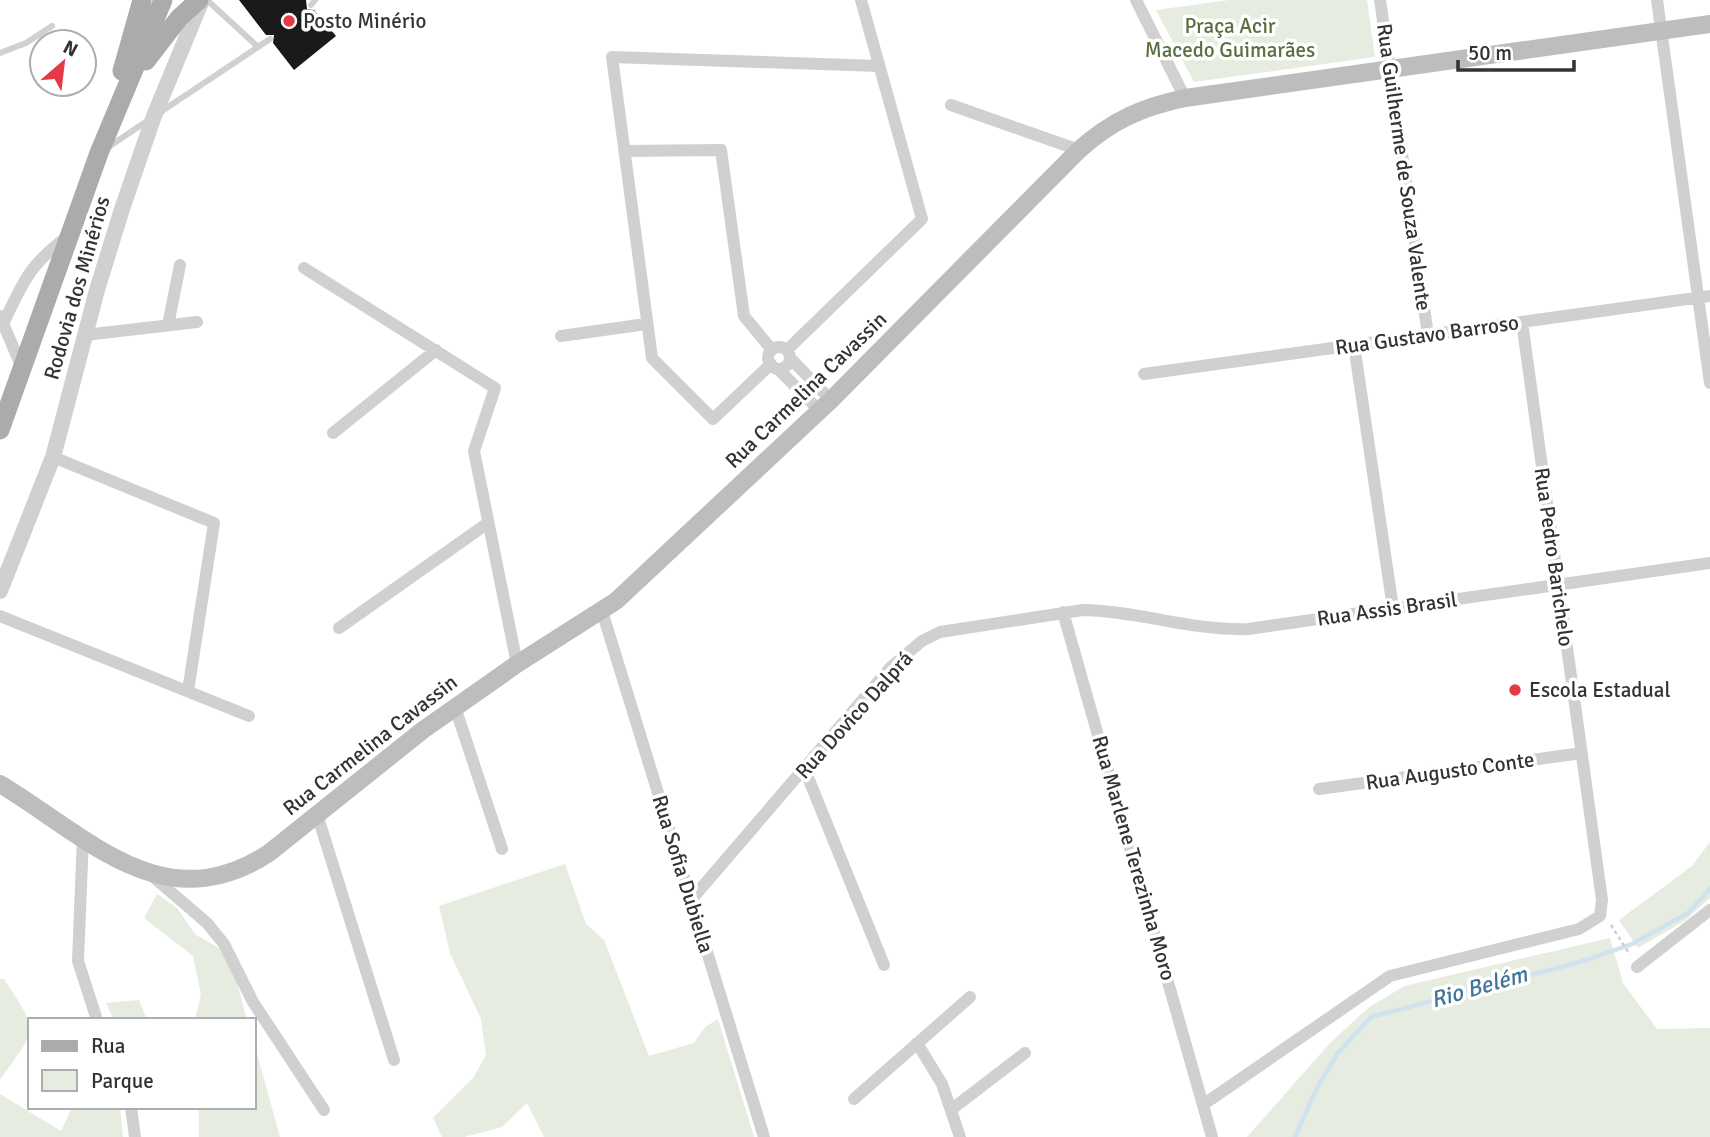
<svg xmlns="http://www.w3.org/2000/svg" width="1710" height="1137" font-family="Signika,sans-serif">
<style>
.green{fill:#e6ecdf}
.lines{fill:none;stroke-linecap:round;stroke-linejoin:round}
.stream{stroke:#cfe2ee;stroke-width:4.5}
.building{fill:#1a1a1a}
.path{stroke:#cdcdcd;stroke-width:2.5;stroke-dasharray:3.5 3.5;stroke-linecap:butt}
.service{stroke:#d0d0d0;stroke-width:6}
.minor{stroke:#d0d0d0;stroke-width:12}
.tertiary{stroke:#d0d0d0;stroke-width:16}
.secondary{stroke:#bdbdbd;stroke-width:18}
.primary{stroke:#ababab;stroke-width:19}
.poi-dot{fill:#e63946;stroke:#fff;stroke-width:2.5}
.labels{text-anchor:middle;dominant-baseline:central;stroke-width:7;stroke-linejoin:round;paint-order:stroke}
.poi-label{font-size:21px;fill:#333;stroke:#fff;text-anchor:start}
.park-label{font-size:21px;fill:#56703f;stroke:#fff}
.street-label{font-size:21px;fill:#333;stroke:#fff}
.water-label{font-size:23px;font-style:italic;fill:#3f7597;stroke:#fff}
</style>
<rect width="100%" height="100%" fill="#fff"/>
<!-- green -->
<path class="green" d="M1229,0H1367L1375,57L1194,82L1156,10Z
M1710,842V898L1686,920L1638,948L1619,920L1692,866Z
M565,864L586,924L604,940L649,1056L694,1043L705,1027L718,1019L754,1137H544L527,1103L502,1127L464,1137H442L433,1118L473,1078L486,1055L481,1019L450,953L439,906Z
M157,894L177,908L196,935L219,948L235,975L247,1020H195L201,995L193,956L144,918Z
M1610,938L1623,983L1657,1029L1710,1028V1137H1247L1330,1043L1368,1008L1404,986Z
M0,979H4C40,1034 37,1027 0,1080Z
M139,1000L147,1020H114L106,1003Z
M254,1043L280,1137H199V1107H254Z
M0,1094L61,1131L72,1107H120L123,1137H0Z"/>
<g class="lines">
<!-- stream -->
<path class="stream" d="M1295,1137L1316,1090L1337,1054L1371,1017L1587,960L1632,944L1688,913L1710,889"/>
</g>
<!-- building -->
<path class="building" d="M239,0H306L307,9L314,10L336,36L294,70L273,43L274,35H266Z"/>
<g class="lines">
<!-- path -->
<path class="path" d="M1611,925L1630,955"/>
<!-- service -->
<path class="service" d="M207,0L258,47
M311,5L315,0
M0,53L26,43L52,26
M159,113L270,39
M107,148L150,119"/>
<!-- minor -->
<path class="minor" d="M1136,0L1185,98
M1380,0L1428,335
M1657,0L1710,383
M951,105L1079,150
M624,151L721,150L744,316L772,350
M304,268L495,388L474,451L517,664
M0,316L22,368
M3,324C24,281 28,266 68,236
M168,325L180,265
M85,335L197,322
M561,336L646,324
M1354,345L1393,608
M768 358a11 11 0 1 1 22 0a11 11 0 1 1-22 0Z
M787,350L922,219L861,0
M790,358L831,400
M771,364L713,419L652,358L612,57L879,66
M778,369L820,411
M1144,374L1710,296
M333,433L436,350
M53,457L214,523L188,691
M602,611L764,1137
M1063,612L1212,1137
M0,616L249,716
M339,628L488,523
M455,707L502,849
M805,770L884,965
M1319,789L1582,753
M317,814L394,1060
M83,837L78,961L97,1020
M151,875L207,923L224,944L253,1002L324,1110
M691,900L891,667L922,641L940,632L1083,610C1139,611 1192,631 1248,629L1710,563
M1637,967L1710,910
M917,1043L942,1084L960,1137
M854,1099L970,997
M1204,1104L1390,976L1579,929L1600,916L1602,900L1522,322
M131,1107L135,1137
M952,1109L1025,1053"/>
<!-- tertiary -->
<path class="tertiary" d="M0,591L53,457L97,290L122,209L154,116L202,0"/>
<!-- secondary -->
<path class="secondary" d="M0,784C88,837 164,922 269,853L423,730L517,664L616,601L831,400L1079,150C1111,121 1142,107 1185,98L1710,24"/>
<!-- primary -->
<path class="primary" d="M146,61L179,18L199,0
M122,71L142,0
M0,430L99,153L163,0"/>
</g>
<!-- markers -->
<g class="poi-dot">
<circle cx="289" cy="21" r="7"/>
<circle cx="1515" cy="690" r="7"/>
</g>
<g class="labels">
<!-- poi labels -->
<g class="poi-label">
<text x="303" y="21">Posto Minério</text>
<text x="1529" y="690">Escola Estadual</text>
</g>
<!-- park labels -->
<g class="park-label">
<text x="1230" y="26">Praça Acir<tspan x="1230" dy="24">Macedo Guimarães</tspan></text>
</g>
<!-- street labels -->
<g class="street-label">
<text transform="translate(1404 167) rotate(82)">Rua Guilherme de Souza Valente</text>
<text transform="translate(77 288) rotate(-74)">Rodovia dos Minérios</text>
<text transform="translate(1427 335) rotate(-8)">Rua Gustavo Barroso</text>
<text transform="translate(806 390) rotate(-44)">Rua Carmelina Cavassin</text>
<text transform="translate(1554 557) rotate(82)">Rua Pedro Barichelo</text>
<text transform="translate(1387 609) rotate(-8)">Rua Assis Brasil</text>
<text transform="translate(854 715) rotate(-48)">Rua Dovico Dalprá</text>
<text transform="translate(370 745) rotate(-38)">Rua Carmelina Cavassin</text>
<text transform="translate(1450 771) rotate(-8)">Rua Augusto Conte</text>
<text transform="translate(1134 858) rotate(74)">Rua Marlene Terezinha Moro</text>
<text transform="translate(683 874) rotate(73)">Rua Sofia Dubiella</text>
</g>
<!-- water labels -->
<g class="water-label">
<text transform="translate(1479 987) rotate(-16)">Rio Belém</text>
</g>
</g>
<!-- legend -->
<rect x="28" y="1018" width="228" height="91" fill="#ffffff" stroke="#adadad" stroke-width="2"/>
<rect x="42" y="1041" width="35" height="10" fill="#ababab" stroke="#adadad" stroke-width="2"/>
<text x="91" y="1053" font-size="21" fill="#333333">Rua</text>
<rect x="42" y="1070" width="35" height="21" fill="#e6ecdf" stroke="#adadad" stroke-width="2"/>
<text x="91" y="1088" font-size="21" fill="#333333">Parque</text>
<!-- north arrow -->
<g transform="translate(63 63) rotate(28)"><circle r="33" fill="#ffffff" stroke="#adadad" stroke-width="2"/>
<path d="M0-5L12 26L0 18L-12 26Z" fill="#e63946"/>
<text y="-10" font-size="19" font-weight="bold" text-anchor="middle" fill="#333333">N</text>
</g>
<!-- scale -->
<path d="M1458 60v10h116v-10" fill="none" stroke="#333333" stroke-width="3.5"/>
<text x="1468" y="60" font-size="21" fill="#333333" stroke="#ffffff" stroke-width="5" paint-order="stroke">50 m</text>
</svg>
